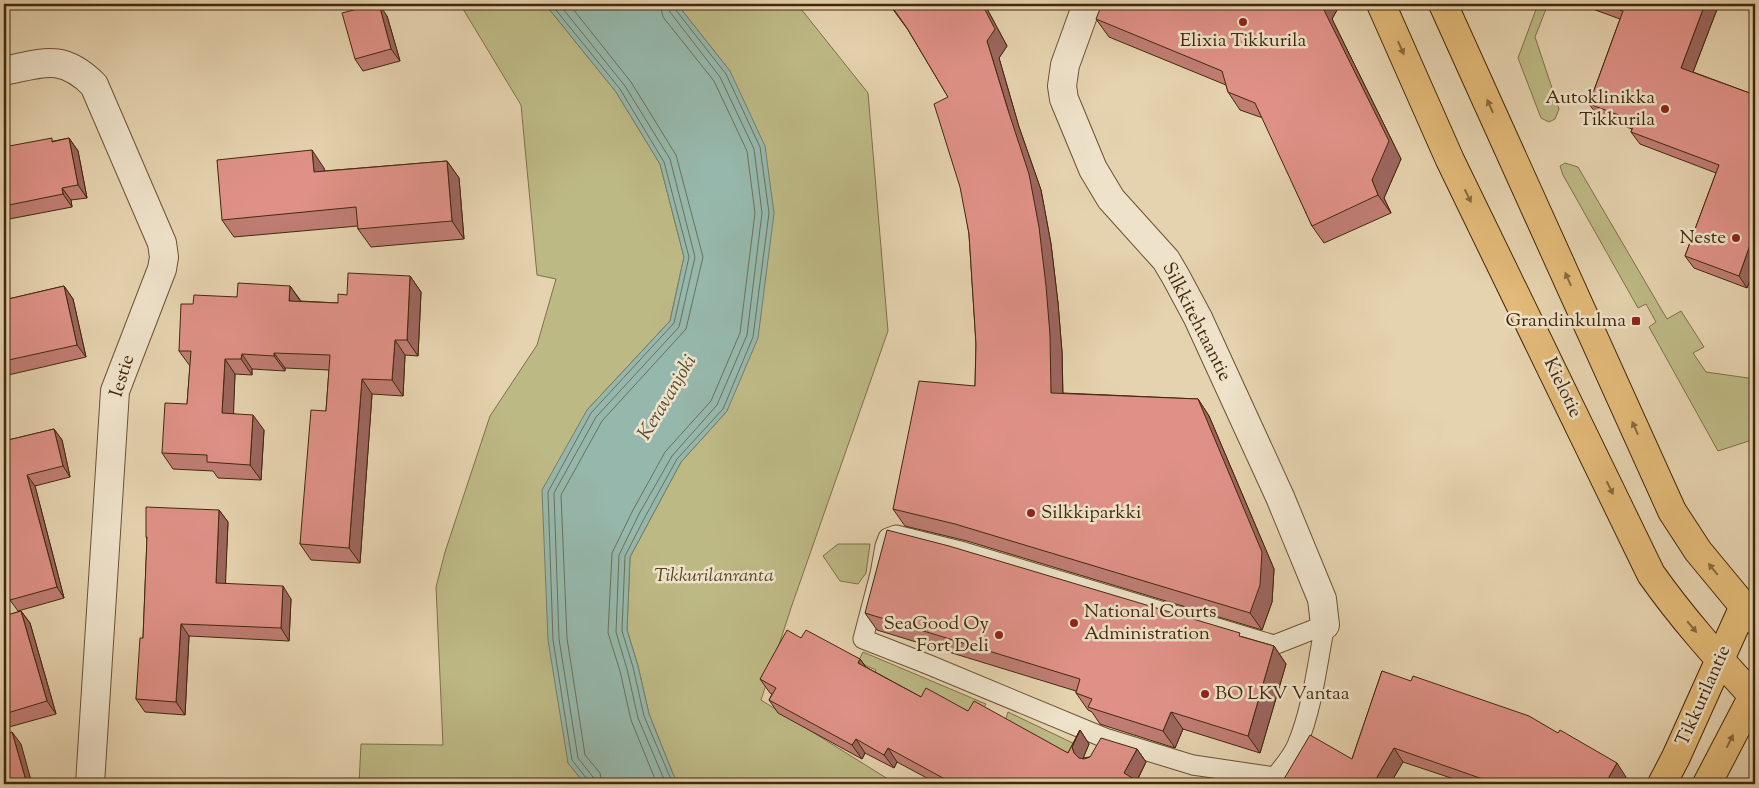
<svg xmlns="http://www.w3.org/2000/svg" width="1759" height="788" font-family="'Sorts Mill Goudy',serif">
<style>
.green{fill:#bdb985;stroke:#807048}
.water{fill:#96b8ac;stroke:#757e6b}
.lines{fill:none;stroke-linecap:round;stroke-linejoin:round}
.shore{stroke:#6c705b;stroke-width:1}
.lane-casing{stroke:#6c5233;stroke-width:21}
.street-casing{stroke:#6c5233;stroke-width:30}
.primary-casing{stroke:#43280a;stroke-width:30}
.lane{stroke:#eee2ca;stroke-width:19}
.street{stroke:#eee2ca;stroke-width:28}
.primary{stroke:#e2b977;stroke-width:28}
.wall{fill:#c07d74;stroke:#43280a}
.shaded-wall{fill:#9c665e;stroke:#43280a}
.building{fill:#df9187;stroke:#43280a}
.oneway{fill:#8b693b}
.poi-dot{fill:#8f2418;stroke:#eee2ca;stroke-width:2}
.labels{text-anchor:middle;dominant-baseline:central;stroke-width:5;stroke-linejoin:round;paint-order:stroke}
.poi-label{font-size:19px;fill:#43280a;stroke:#eee2ca;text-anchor:end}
.street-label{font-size:19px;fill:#43280a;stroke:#eee2ca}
.park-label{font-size:19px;font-style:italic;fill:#5b4523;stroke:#eee2ca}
.water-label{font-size:20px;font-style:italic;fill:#584c32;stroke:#eee2ca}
</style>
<rect width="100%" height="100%" fill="#e5d2ae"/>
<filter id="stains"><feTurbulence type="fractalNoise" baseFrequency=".004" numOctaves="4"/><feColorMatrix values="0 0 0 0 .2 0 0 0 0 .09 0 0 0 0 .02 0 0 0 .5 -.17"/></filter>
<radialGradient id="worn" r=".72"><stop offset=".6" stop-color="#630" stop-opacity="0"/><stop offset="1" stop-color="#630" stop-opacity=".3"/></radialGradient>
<!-- green -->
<path class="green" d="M460,4H545L616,92L660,164L684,257L670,321L587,410L568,763L585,784H359L361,744L443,745L436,587L445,552L490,416L537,345L556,279L537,275L521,105Z
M677,4H797L868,93L888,331L792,605L761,700L896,784H679L673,774L649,714L638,666L627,630L630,557L681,462L727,411L730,71Z
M1538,4H1548L1535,37L1559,109L1555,119L1549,122L1541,118L1518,58Z
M1565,163L1578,167L1667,319L1681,311L1704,347L1693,353L1706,372L1755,379V439L1718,451L1649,327L1656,322L1646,304L1638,308L1563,175L1560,166Z
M838,544H870L866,573L858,584L840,581L823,556Z
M863,652L986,704L976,720L928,704L873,676L876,670L858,662Z
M1008,712L1081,747L1072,761L1004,724Z"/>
<!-- water -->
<path class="water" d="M545,4H677L730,71L765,146L774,213L758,338L727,411L681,462L630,557L627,630L638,666L649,714L673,774L679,784H585L568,763L548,640L542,490L587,410L670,321L684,257L660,164L616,92Z"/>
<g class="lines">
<!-- shore -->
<path class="shore" d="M551,4L620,89L664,162L689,257L674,323L591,413L548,492L553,640L572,760L587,779L589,784
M559,4L625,86L670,159L695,257L679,327L596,417L554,493L559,639L578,758L593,777L595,784
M569,4L631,82L676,155L703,257L686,329L602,421L561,495L567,638L585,755L600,773L602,784
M657,784L631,720L620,671L608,633L612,553L633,510L665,452L711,401L740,333L755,213L747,151L714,81L663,17L660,4
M666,784L638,718L627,669L616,632L619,555L639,514L672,456L717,405L747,335L762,213L754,149L720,77L670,12L667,4
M673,784L644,716L633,667L622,631L625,556L645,517L677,459L723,409L753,337L769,213L760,147L726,74L675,9L674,4"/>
<defs>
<path id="lane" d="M896,535L964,552L1274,645L1325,625C1317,664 1313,707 1297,745C1292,757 1283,767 1275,777L1193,765L1105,738L927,664L863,639L880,574L885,546L888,538Z"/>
<path id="street" d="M1087,4L1065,65L1062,86L1064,99L1093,169L1111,199L1166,260L1176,277L1198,318L1280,497L1322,599L1325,625
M4,71C43,63 62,53 94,85L162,243L164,257L162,269L115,391L90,784"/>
<path id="primary" d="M1381,4L1450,160L1651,574C1682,618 1717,657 1753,696
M1443,4L1672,511L1698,551L1755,620
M1662,784L1676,757L1744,606
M1707,784L1755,692"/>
</defs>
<!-- lane casing -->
<use href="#lane" class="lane-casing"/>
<!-- street casing -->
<use href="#street" class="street-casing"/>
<!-- primary casing -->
<use href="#primary" class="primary-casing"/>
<!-- lane -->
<use href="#lane" class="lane"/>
<!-- street -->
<use href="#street" class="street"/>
<!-- primary -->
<use href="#primary" class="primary"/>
</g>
<!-- wall -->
<path class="wall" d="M4,4L7,19L4,20Z
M889,4H985V5L1007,46L999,58L1019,127L1041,190L1051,244L1058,303L1062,352L1063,393L1198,399L1209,416L1274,569L1272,602L1262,630L967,541L905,526L893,509L975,386L976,344L969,234L948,97L908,30Z
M1579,4H1719L1693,72L1755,95V267L1747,288L1694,268L1685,256L1716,173L1640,144L1631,132L1632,129L1598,116L1589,104L1620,19Z
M1337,10L1332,19L1401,159L1384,198L1391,213L1324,243L1312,226L1263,118L1240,110L1228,92L1226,85L1109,37L1096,19Z
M387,16L400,61L363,71L355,59Z
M69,138L78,151L87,198L71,200L72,207L4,220V147L54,141Z
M447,161L459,178L464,239L371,247L358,229V226L234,237L222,220L324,168V171Z
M410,276L421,292L418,356L405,355L403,396L372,394L360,563L311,560L300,544L326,411L329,370L285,368V371L252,369V375L235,374L233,413L264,430L261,480L218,478L213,471L173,469L162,453L187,404L190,366L179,351L193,304L237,297L290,286L301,301L338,303L347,295Z
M64,286L73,299L86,357L4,376V300Z
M54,429L62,440L70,477L35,486L64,598L18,611L10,600L4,441Z
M219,510L228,522L225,583L291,599L289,641L189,636L185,715L145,712L136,699L143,638L147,539L146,537Z
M21,611L30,623L56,714L9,727L4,719V616Z
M865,613L1243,637L1274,646L1286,664L1260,753L1183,729L1175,748L1109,727L1100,724L1092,712L1088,710L1076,693V691L877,630Z
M801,638L860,659L866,667L921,697L968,711L1068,753L1080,730L1089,744L1083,758L1137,749L1146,762L1137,781L1142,784H938L897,762L894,768L865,753L862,759L778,713L769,700L772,694L770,693L760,679Z
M1382,671L1626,777L1622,784H1469L1403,762L1390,784H1281L1352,759Z"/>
<!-- shaded-wall -->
<path class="shaded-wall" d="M4,4L7,19L4,14Z
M379,4L387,16L400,61L391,49Z
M982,4H985V5L1007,46L999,58L1019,127L1041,190L1051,244L1058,303L1062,352L1063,410L1051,393L1008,110L987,41Z
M1321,4H1332L1337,10L1332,19L1401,159L1384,198L1391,213L1378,195L1372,180Z
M1705,4H1719L1690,80L1681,68Z
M69,138L78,151L87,198L78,185Z
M312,150L324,168L326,189L314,172Z
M447,161L459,178L464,239L452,221Z
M62,188L71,200L72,207L63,194Z
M1755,231V267L1747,288L1739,276Z
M410,276L421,292L418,356L407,340Z
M64,286L73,299L86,357L77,345Z
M290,286L301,302L289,301Z
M395,340L405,355L403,396L392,380Z
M274,353L285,368V371L274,356Z
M242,354L252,369V375L241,359Z
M225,359L235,374L233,428L222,413Z
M362,379L372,394L360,563L349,548Z
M1198,399L1209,416L1274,569L1272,602L1262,630L1250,613Z
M253,415L264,430L261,480L250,465Z
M54,429L62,440L70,477L63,466Z
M27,475L35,486L64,598L57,587Z
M219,510L228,522L225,596L216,583Z
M283,586L291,599L289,641L281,628Z
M21,611L30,623L56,714L47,701Z
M181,624L189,636L185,715L176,702Z
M1274,646L1286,664L1260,753L1248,736Z
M860,659L870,673L858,663Z
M1171,712L1183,729L1175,748L1163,731Z
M1080,730L1089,744L1082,761L1074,753L1072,747Z
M12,732L21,744L32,784H27Z
M856,739L865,753L862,759L852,745Z
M888,748L897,762L894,768L884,755Z
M1394,748L1403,762L1390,784H1373Z
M1137,749L1146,762L1135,784L1124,773Z
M1617,763L1626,777L1622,784H1605Z"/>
<!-- building -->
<path class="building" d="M377,4H379L391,49L355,59L342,13Z
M890,4H982L995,29L987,41L1008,110L1029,174L1039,227L1046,286L1050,335L1051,393L1198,399L1262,552L1260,585L1250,613L955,524L893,509L919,381L975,386L976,344L969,234L960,187L934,104L948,97L907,28Z
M1102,4H1321L1389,141L1372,180L1378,195L1312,226L1255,103L1228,92L1222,71L1096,19Z
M1603,4H1705L1681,68L1755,95V231L1739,276L1685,256L1719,165L1631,132L1635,121L1589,104L1623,11Z
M52,138V142L69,138L78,185L62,188L63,194L4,206V147Z
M312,150L314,172L447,161L452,221L358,229L356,207L222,220L217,160Z
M348,273L410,276L407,340H395L392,380L362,379L349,548L300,544L311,410L326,411L330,355L274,353V356L242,354L241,359H225L222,413L253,415L250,465L207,462V455L162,453L165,403L187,404L191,351H179L181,304H193L194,295L237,297L238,283L290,286L289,301L338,303V294L347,295Z
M64,286L77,345L4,361V300Z
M54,429L63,466L27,475L57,587L10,600L4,576V441Z
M146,507L219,510L216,583L283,586L281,628L181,624L176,702L136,699L140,638H143L147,537H146Z
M887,530L949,546L1240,633L1239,636L1274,646L1248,736L1171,712L1163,731L1097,710L1088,707L1092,699L1076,693L1080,679L865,613Z
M21,611L47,701L4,714V616Z
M787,630L801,638L806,630L860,659L858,663L921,697L926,688L968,711L974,701L1068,753L1080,730L1072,747L1074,753L1079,758L1084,759L1090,757L1101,738L1137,749L1124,773L1142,784H954L888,748L884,755L856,739L852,745L769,700L776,688L760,679Z
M1382,671L1411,681L1413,676L1529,716L1558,733L1560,730L1617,763L1605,784H1497L1394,748L1373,784H1281L1310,735L1352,759Z
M12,732L27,784H4V734Z"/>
<!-- one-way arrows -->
<defs><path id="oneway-solid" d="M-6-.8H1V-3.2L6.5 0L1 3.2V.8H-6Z" transform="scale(1.25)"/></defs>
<g class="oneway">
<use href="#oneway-solid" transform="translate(1401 48) rotate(66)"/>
<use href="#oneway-solid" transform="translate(1490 106) rotate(-114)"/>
<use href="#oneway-solid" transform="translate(1468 196) rotate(64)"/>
<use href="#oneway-solid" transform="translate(1568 279) rotate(-114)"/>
<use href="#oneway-solid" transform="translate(1635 428) rotate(-114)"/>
<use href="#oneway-solid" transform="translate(1610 488) rotate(64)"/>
<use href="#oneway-solid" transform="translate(1713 569) rotate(-129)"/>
<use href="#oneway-solid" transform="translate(1692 627) rotate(50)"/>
<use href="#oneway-solid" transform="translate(1730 741) rotate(-63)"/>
</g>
<!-- markers -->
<g class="poi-dot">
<circle cx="1243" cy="22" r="5"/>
<circle cx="1665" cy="109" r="5"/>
<circle cx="1736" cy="238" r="5"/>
<rect x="1631" y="316" width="10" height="10" rx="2.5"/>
<circle cx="1031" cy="513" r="5"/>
<circle cx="1074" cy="623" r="5"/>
<circle cx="999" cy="635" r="5"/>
<circle cx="1205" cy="694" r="5"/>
</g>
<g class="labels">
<!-- poi labels -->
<g class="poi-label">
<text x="1243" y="41" text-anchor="middle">Elixia Tikkurila</text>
<text x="1655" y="98">Autoklinikka<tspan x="1655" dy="22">Tikkurila</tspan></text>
<text x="1726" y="238">Neste</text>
<text x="1626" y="321">Grandinkulma</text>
<text x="1041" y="513" text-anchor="start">Silkkiparkki</text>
<text x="1084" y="612" text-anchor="start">National Courts<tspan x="1084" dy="22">Administration</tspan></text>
<text x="989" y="624">SeaGood Oy<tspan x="989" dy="22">Fort Deli</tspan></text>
<text x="1215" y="694" text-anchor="start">BO LKV Vantaa</text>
</g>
<!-- street labels -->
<g class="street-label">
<text transform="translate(1196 322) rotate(63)">Silkkitehtaantie</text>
<text transform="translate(123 376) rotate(-73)">Iestie</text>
<text transform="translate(1562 388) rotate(64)">Kielotie</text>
<text transform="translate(1704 696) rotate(-66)">Tikkurilantie</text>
</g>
<!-- park labels -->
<g class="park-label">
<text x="714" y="576">Tikkurilanranta</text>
</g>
<!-- water labels -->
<g class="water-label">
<text transform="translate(668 398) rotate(-59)">Keravanjoki</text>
</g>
</g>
<!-- margin -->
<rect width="1759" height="788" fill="none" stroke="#e5d2ae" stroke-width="20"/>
<rect x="5" y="5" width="1749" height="778" fill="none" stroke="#43280a" stroke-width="2.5"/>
<rect x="10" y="10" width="1739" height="768" fill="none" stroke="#43280a"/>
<rect width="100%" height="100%" filter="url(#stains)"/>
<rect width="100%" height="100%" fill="url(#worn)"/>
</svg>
